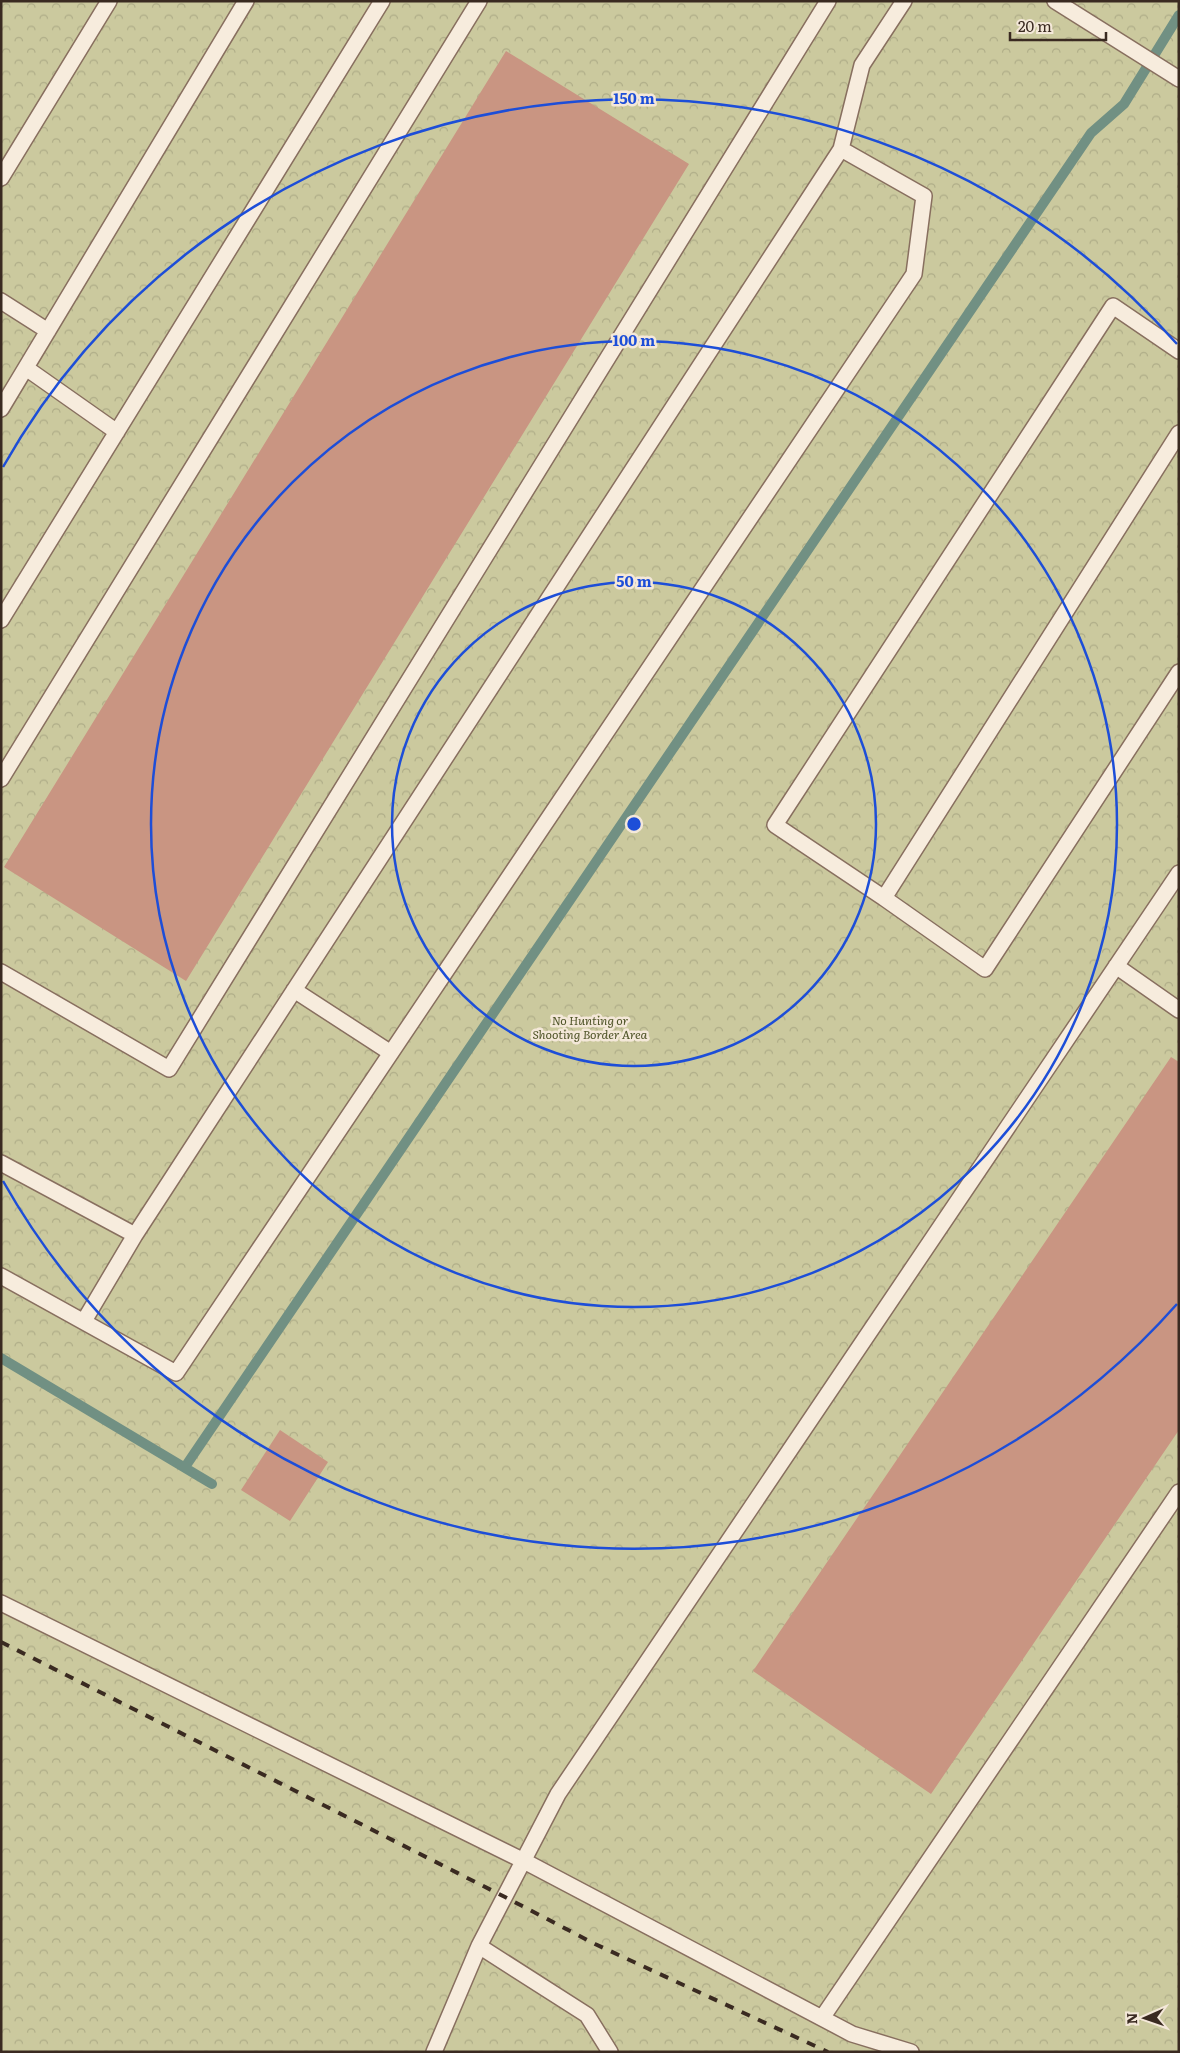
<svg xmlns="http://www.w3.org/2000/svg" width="1180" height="2053" font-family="Literata,serif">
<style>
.park{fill:url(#park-crowns)}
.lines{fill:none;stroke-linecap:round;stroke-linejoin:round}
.stream{stroke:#719083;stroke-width:10}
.building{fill:#c99582}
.service-casing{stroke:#886f5f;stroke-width:18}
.service{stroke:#f7ecdd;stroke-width:15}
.rail{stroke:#3a2a21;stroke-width:4;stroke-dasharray:9 9;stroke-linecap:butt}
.ring{fill:none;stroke:#1d4ed8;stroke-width:2.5}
.labels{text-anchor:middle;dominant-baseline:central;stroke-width:5;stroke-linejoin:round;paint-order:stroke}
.park-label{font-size:12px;font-style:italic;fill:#505529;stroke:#f4e8d9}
.centre{fill:#1d4ed8;stroke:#f4e8d9;stroke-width:2.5}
.ring-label{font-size:15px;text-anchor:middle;font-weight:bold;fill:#1d4ed8;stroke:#f4e8d9;stroke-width:5;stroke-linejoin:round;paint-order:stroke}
</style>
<defs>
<pattern id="park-crowns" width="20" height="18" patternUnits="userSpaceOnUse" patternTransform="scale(1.25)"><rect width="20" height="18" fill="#cbc99e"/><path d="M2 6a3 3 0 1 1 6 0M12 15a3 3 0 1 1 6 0" fill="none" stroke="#afad88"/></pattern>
</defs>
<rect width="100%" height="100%" fill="#edddca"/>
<!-- park -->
<path class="park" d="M1,1H1179V2052H1Z"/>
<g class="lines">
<!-- stream -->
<path class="stream" d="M1,1358L212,1484
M185,1467L1091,133L1124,104L1179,15"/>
</g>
<!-- building -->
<path class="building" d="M506,51L689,164L186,981L4,867Z
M1171,1057L1179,1062V1430L931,1794L753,1671Z
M280,1430L328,1462L290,1521L241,1490Z"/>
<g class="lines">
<defs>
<path id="service" d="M1055,1L1179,79
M1,178L109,1
M1,301L48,331
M1179,351L1113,306L775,825L884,898L1179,433
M26,368L117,432
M1,409L246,1
M1,620L382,1
M1,779L479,1
M884,898L985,969L1179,672
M1116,966L1179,1010
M1,972L169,1069L828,1
M294,990L391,1053
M1,1163L135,1235L841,149L862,65L904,1
M1,1276L176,1373L914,274L924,196L841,149
M84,1321L135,1235
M1,1603L524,1861L852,2034L911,2052
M479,1946L587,2015L610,2052
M822,2018L1179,1492
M434,2052L479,1946L558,1794L1179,873"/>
</defs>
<!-- service casing -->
<use href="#service" class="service-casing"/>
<!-- service -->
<use href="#service" class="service"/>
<!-- rail -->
<path class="rail" d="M1,1642L505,1897L595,1944L828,2052"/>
</g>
<!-- distance rings -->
<g class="ring">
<circle cx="634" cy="824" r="242"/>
<circle cx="634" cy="824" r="483"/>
<path d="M1177 1304A725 725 0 0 1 3 1181M3 467A725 725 0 0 1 1177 344"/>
</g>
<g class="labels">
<!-- park labels -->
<g class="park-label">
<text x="590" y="1020">No Hunting or<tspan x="590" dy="14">Shooting Border Area</tspan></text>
</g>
</g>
<circle cx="634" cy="824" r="8" class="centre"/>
<g class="ring-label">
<text x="634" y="104">150 m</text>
<text x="634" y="346">100 m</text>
<text x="634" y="587">50 m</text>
</g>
<!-- border -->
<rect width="1180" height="2053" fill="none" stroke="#3a2a21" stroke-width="5"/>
<!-- north arrow -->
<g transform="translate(1145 2018) rotate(268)" stroke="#f4e8d9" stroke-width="4" paint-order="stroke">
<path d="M0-4L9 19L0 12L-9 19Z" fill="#3a2a21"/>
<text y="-8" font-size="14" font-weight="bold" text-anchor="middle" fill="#3a2a21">N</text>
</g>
<!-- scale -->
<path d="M1010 32v8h96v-8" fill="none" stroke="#3a2a21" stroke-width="2.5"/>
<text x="1018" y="32" font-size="15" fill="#3a2a21" stroke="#f4e8d9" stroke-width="4" paint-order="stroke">20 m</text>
</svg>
